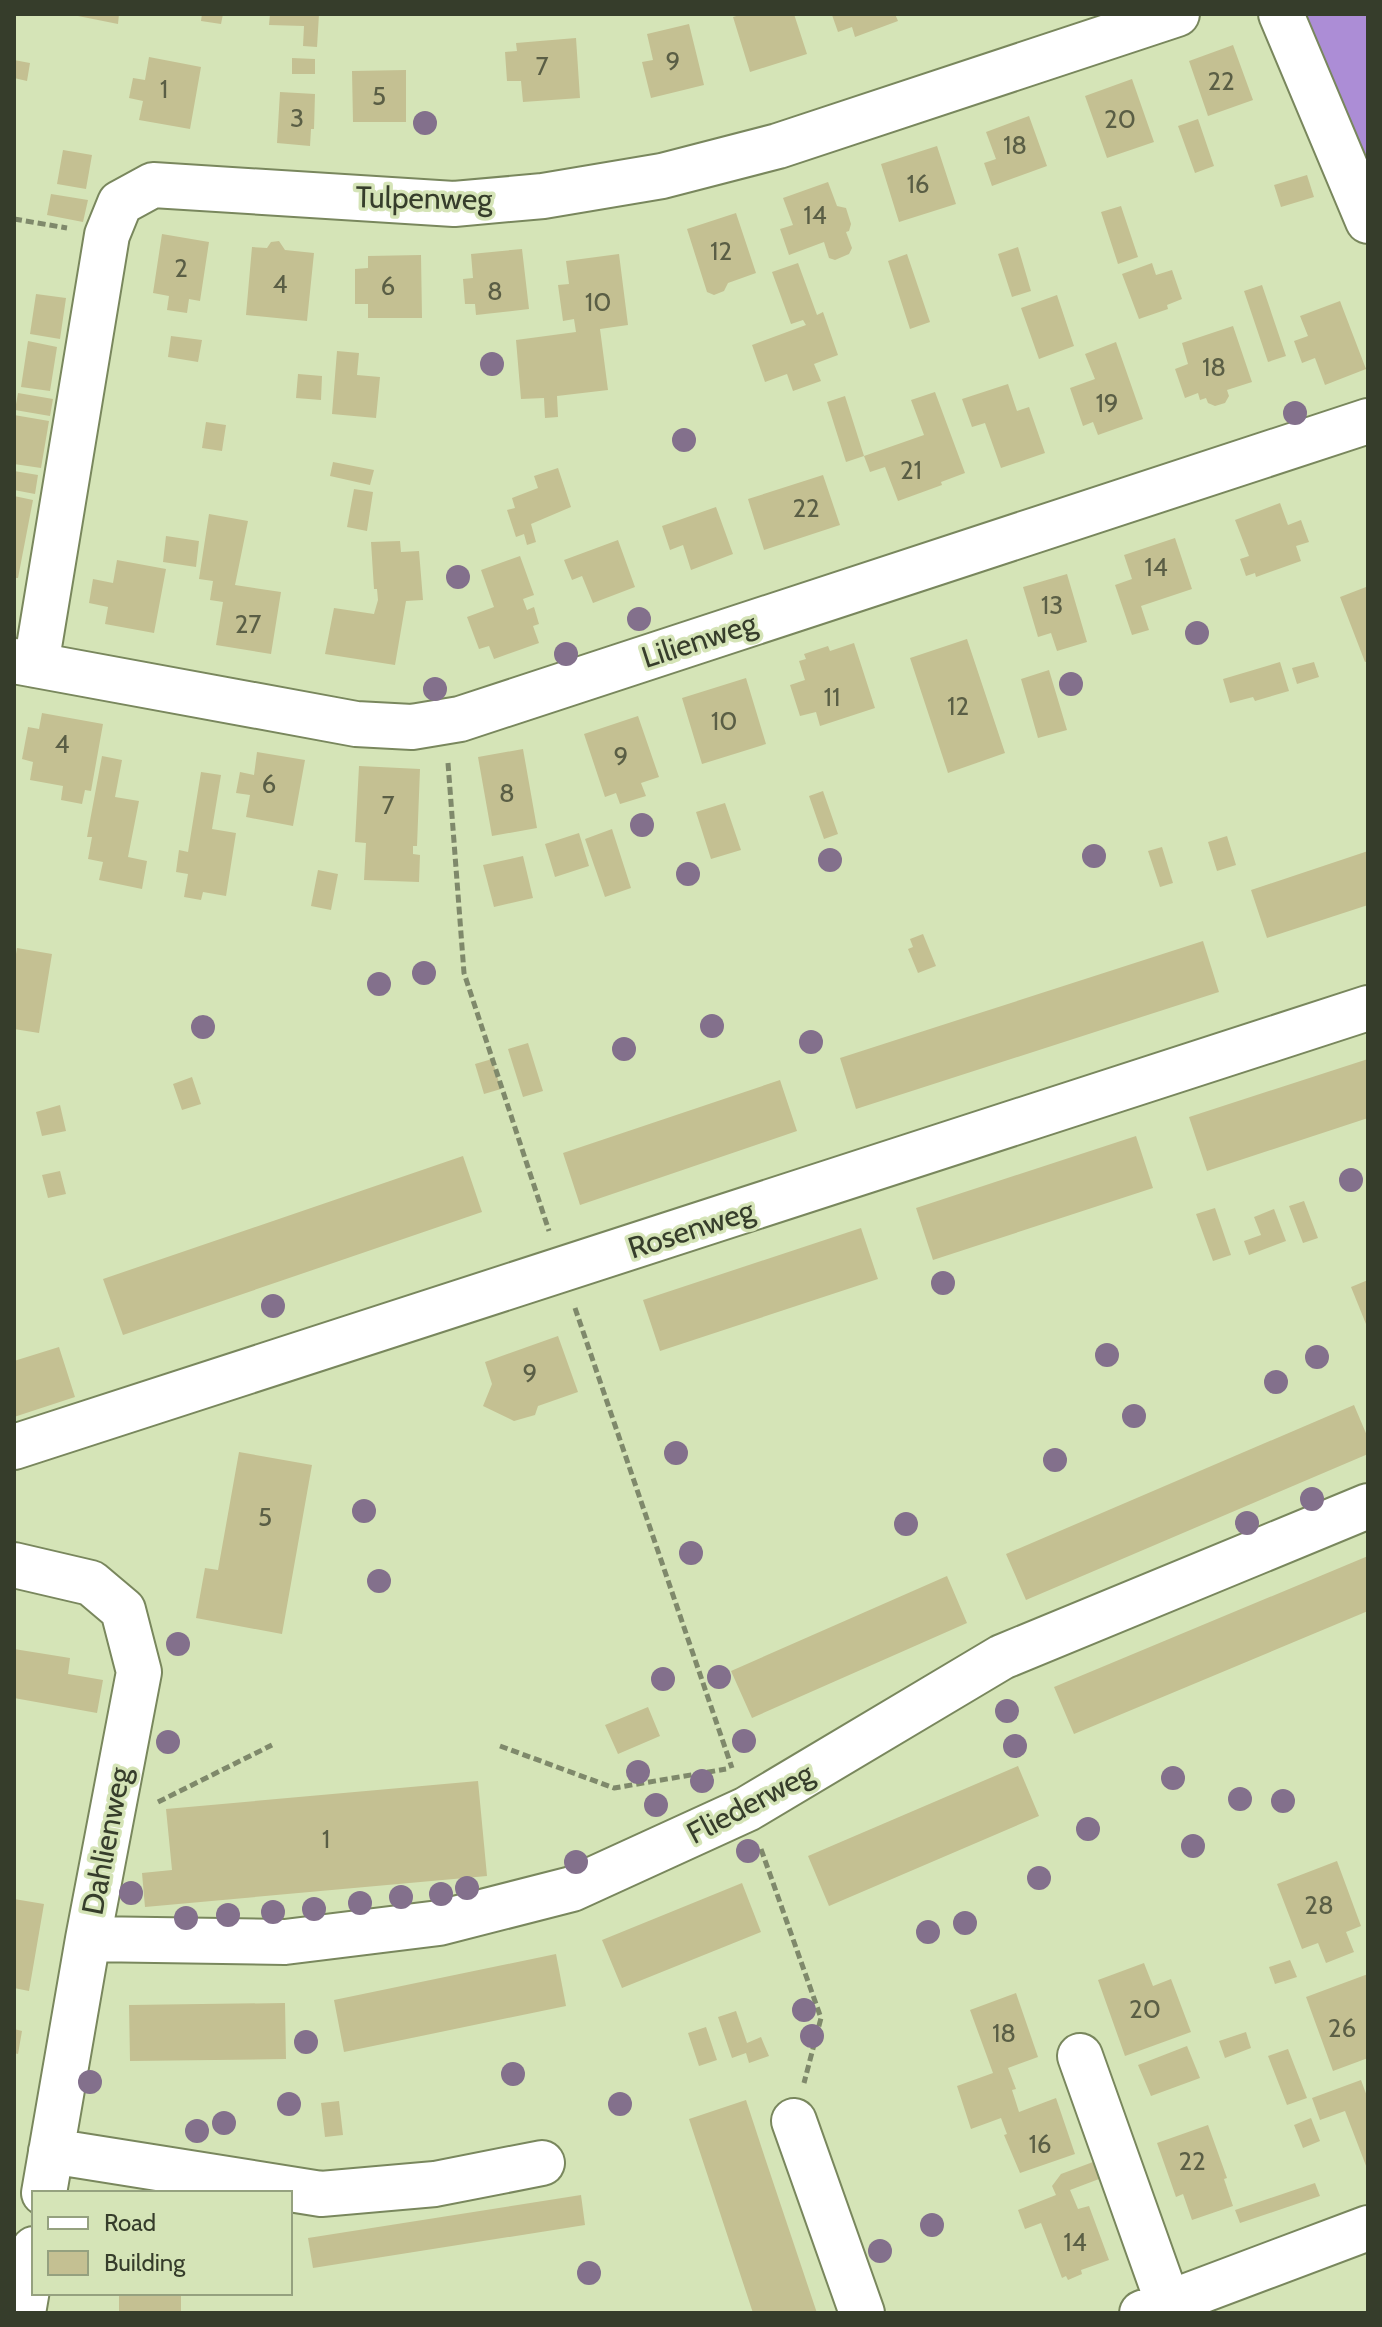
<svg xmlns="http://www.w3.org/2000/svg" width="1382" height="2327" font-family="Cabin,sans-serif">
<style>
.forest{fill:#ac8dd6}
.building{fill:#c4c092}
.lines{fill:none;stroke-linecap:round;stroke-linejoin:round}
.minor-casing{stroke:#79875d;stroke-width:48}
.path{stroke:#7f896b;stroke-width:5;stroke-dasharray:8 4;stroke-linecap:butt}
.minor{stroke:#fff;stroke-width:44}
.tree{fill:#83708c}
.labels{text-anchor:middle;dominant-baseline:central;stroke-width:7;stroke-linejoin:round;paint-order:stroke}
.number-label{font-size:26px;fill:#5a5e45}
.street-label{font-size:30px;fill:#363d2b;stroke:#d5e4b7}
</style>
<rect width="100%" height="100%" fill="#d5e4b7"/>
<!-- forest -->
<path class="forest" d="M1303,14H1368V165Z"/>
<!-- building -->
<path class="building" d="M68,14H119L118,24Z
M202,14H223L221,24L201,21Z
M270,14H319L317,47L303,46L304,26L269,25Z
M743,14H794L807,54L750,72L733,17Z
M895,14L898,21L855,37L852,27L838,32L832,15Z
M689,24L704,85L651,98L642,62L653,60L647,34Z
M576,38L580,98L523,102L521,81H507L505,52L517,51L516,43Z
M1233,45L1253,100L1208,116L1189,61Z
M149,57L201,67L190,129L139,120L143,101L129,98L133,78L145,80Z
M292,58L315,59V74H292Z
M14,60L30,63L27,81L14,78Z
M406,70V122H353L352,71Z
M1132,79L1154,142L1107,158L1085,96Z
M280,92L315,94L314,129H311L310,146L277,143Z
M1029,116L1047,166L992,186L984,163L996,159L986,132Z
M1198,119L1214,166L1195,173L1178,126Z
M937,146L956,204L899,222L881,164Z
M63,150L92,155L86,189L57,184Z
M1307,175L1314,197L1281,207L1274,185Z
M828,182L837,206L846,208L851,224L849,231L846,232L852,248L849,254L835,260L829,258L824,242L789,255L780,229L793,225L783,198Z
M51,194L88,200L83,222L47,215Z
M1121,206L1138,257L1118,264L1101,212Z
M736,213L756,273L728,283L724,291L714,295L707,292L687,229Z
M162,234L209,242L200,301L189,299L187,313L167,310L169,296L153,293Z
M279,241L285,250L314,253L307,321L246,315L252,247L267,248L271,242Z
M1018,247L1031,291L1012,297L998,254Z
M522,249L529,309L476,315L475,304H465L463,279L473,278L471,254Z
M619,254L628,325L600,329L608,390L557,396L558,417L545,418L544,398L521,399L516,340L576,332L574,319L563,321L558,285L569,284L566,261Z
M907,254L930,322L910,329L888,261Z
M421,255L422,318H368V304H355V269L368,268V256Z
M798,263L817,315L823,312L838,355L814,364L821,381L793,391L787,374L765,382L752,345L806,325L803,320L791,324L772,272Z
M1152,263L1156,275L1172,270L1182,299L1167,305L1168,309L1139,319L1122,274Z
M1262,285L1286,356L1268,362L1244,291Z
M36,294L66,298L60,339L30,334Z
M1057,295L1074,346L1039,359L1021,308Z
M1340,301L1366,369L1325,385L1315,358L1302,363L1294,341L1308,336L1300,316Z
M1233,326L1252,382L1227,390L1229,396L1225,403L1215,406L1208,403L1206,398L1200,400L1198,393L1185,398L1175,369L1188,364L1182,343Z
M171,336L202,340L198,362L168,357Z
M28,341L57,347L50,391L21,387Z
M1116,342L1143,419L1098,435L1093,422L1083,426L1070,388L1095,379L1085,354Z
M337,351L359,353L357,375L380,377L376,418L332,414Z
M298,374L322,376L321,400L296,398Z
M1008,384L1017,411L1029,407L1045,453L1001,468L985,423L972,427L962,399Z
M935,392L965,473L941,482L942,485L898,501L885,467L870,472L864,456L924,435L911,400Z
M18,393L53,399L50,416L15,410Z
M845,396L864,456L846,462L827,402Z
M14,415L49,421L41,468L14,464Z
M206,422L226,425L222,451L202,448Z
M333,462L374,470L370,485L330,476Z
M558,468L571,507L531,524L536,542L527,545L524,534L516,537L507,510L515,508L512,498L538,488L534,476Z
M14,471L38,475L35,494L14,490Z
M823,475L840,525L764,550L748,499Z
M354,489L373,492L367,531L347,527Z
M14,496L33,500L18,578H14Z
M1280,503L1288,525L1301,520L1309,542L1296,546L1301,561L1256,577L1255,573L1246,576L1240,559L1249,556L1235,520Z
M716,507L733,554L691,570L683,545L670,550L662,526Z
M209,514L248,521L235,585L281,592L271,654L216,645L223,602L210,600L213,581L199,579Z
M166,536L199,541L196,567L163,562Z
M1175,538L1192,589L1141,606L1149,630L1132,635L1115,585L1132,579L1124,555Z
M618,540L635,587L593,603L582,576L572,580L564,560Z
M400,541L401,552L419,551L423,600L406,601L395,665L325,654L334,608L374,614L378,600L377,589H374L371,542Z
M520,556L534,595L523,599L527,610L534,607L539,624L533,626L539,643L494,659L489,646L479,649L467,617L494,607L481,570Z
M117,560L166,569L154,633L105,624L108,607L89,603L93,579L113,583Z
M1067,574L1087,642L1057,651L1051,633L1038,637L1023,587Z
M1366,587L1368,661L1365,662L1340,597Z
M967,639L1005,753L948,773L910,658Z
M854,643L875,708L820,726L816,712L800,716L790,685L805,680L799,661L806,659L804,654L828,646L830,651Z
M1280,662L1289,691L1255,701L1253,697L1230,703L1223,679Z
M1314,662L1319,677L1297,684L1292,668Z
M1049,670L1067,730L1038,738L1021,679Z
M746,678L766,744L702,764L682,698Z
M42,713L103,724L91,791L85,790L82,804L61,800L63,786L30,780L33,762L22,759L28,727L39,729Z
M638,716L659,777L641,783L646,796L620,804L616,793L605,797L584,734Z
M523,749L537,828L492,836L478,757Z
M257,752L305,760L293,826L246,817L250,795L236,793L240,772L254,775Z
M102,756L122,760L115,797L139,801L128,857L147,861L142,889L99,880L103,862L88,859L92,837H87Z
M359,766L420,769L417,846H413V854L420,855L419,882L364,880L366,843L355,842Z
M201,772L221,775L212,829L236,833L226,896L203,892L201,900L184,897L188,874L176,872L179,850L188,852Z
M823,791L838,834L824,839L809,796Z
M725,803L741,850L711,859L696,812Z
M612,829L631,888L605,897L585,839Z
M579,833L589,866L555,877L545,844Z
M1227,836L1236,865L1217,871L1208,842Z
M1162,847L1173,883L1160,887L1148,851Z
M1368,851V905L1267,938L1251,890Z
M523,856L533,898L494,907L483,865Z
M318,870L338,874L331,910L311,906Z
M923,934L936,966L918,973L908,949L913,947L910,939Z
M1203,941L1219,992L856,1109L840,1058Z
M17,948L52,954L39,1033L14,1029V966Z
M528,1043L543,1091L523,1097L508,1049Z
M492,1059L501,1089L484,1094L475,1064Z
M1368,1059V1118L1207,1171L1189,1117Z
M192,1077L201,1104L182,1110L173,1084Z
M780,1080L797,1131L580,1205L563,1153Z
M60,1105L66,1131L42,1136L36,1112Z
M1136,1136L1153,1188L933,1260L916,1208Z
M463,1156L482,1212L123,1335L103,1279Z
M60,1171L66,1194L48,1198L42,1175Z
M1304,1201L1318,1238L1303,1243L1289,1206Z
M1215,1208L1231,1255L1213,1261L1196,1214Z
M1274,1209L1286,1241L1249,1255L1244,1241L1261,1235L1254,1217Z
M861,1228L878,1279L660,1351L643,1300Z
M1368,1280V1329L1351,1287Z
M558,1336L578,1392L538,1406L535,1415L514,1421L483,1406L492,1384L485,1362Z
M59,1347L75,1397L14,1417V1361Z
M1354,1405L1368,1438V1454L1026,1600L1006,1554Z
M239,1452L312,1465L282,1634L196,1618L205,1568L218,1570Z
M1368,1556V1611L1074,1734L1054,1687Z
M947,1576L967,1623L752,1718L731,1671Z
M14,1649L70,1658L68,1674L103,1680L97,1713L14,1698Z
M648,1707L660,1736L618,1754L605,1725Z
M1018,1766L1039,1816L829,1906L808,1856Z
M478,1781L487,1876L145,1907L142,1873L172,1870L166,1809Z
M1337,1861L1361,1926L1346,1932L1354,1952L1326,1963L1318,1943L1302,1949L1277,1884Z
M742,1883L761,1932L622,1988L602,1940Z
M14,1899L44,1904L29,1991L14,1988Z
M556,1954L566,2006L344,2052L334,2000Z
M1290,1960L1297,1977L1275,1984L1269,1967Z
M1144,1963L1153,1986L1171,1979L1191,2032L1125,2056L1098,1980Z
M1368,1974V2058L1333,2071L1306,1997Z
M1016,1993L1038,2057L1008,2068L1016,2089L1012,2090L1019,2112L1056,2098L1075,2154L1020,2173L1004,2135L1007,2134L1001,2118L971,2129L957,2086L993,2073L970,2010Z
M285,2003L286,2059L130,2061L129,2005Z
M736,2011L747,2043L761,2037L769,2056L749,2063L746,2053L732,2058L718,2017Z
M706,2027L717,2060L699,2066L688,2033Z
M14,2029L22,2031L18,2054L14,2053Z
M1246,2032L1251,2048L1225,2058L1219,2041Z
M1187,2046L1200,2078L1151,2096L1138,2065Z
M1288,2049L1307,2098L1287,2105L1268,2056Z
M1361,2080L1368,2099V2171L1345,2111L1320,2120L1312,2098Z
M746,2100L765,2158L817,2313H753L689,2119Z
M339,2101L343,2135L325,2137L321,2103Z
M1311,2118L1320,2141L1303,2148L1294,2125Z
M1208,2125L1227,2178L1224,2179L1233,2206L1192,2220L1183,2194L1176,2197L1157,2143Z
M1101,2159L1107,2176L1070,2190L1078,2209L1089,2206L1109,2260L1081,2270L1082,2274L1068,2280L1066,2276L1062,2278L1041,2223L1025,2229L1018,2210L1056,2195L1052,2186L1061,2174Z
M1315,2183L1320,2196L1240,2223L1235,2210Z
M581,2195L585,2225L313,2268L308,2238Z
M119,2293H181V2313H119Z"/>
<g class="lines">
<defs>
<path id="minor" d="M1281,14L1368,221
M14,661L356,724L412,727L460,719L1368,421
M36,665L107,235L120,203L153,185L454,204L543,196L662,176L778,146L1177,14
M14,1447L1368,1008
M14,1565L91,1583L123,1610L139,1672L88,1939L44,2193
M88,1939L285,1942L439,1923L572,1889L747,1809L1002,1657L1368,1506
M1080,2056L1168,2303
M794,2121L862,2313
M51,2151L321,2194L435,2184L542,2163
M23,2313L34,2249
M1142,2313L1368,2228"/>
</defs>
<!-- minor casing -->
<use href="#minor" class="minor-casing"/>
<!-- path -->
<path class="path" d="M14,219L67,228
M448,763L464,973L549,1231
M575,1308L732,1768
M500,1746L614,1788L726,1769
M158,1802L272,1745
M761,1849L821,2018L804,2083"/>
<!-- minor -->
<use href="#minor" class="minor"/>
</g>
<!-- trees -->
<g class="tree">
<circle cx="425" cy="123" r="12"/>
<circle cx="492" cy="364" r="12"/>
<circle cx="1295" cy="413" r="12"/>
<circle cx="684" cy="440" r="12"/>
<circle cx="458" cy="577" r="12"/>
<circle cx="639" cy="619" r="12"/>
<circle cx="1197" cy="633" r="12"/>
<circle cx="566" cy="654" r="12"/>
<circle cx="1071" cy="684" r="12"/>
<circle cx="435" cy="689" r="12"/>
<circle cx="642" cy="825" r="12"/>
<circle cx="1094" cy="856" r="12"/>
<circle cx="830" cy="860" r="12"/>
<circle cx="688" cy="874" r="12"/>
<circle cx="424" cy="973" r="12"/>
<circle cx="379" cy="984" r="12"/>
<circle cx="712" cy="1026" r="12"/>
<circle cx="203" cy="1027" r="12"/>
<circle cx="811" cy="1042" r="12"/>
<circle cx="624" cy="1049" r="12"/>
<circle cx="1351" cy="1180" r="12"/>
<circle cx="943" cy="1283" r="12"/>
<circle cx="273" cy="1306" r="12"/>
<circle cx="1107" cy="1355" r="12"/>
<circle cx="1317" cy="1357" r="12"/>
<circle cx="1276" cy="1382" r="12"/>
<circle cx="1134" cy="1416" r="12"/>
<circle cx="676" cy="1453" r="12"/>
<circle cx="1055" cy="1460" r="12"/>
<circle cx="1312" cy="1499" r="12"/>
<circle cx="364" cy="1511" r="12"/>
<circle cx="1247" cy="1523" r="12"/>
<circle cx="906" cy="1524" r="12"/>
<circle cx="691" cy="1553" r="12"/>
<circle cx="379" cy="1581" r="12"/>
<circle cx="178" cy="1644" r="12"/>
<circle cx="719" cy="1677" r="12"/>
<circle cx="663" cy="1679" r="12"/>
<circle cx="1007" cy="1711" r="12"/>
<circle cx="744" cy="1741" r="12"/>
<circle cx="168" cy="1742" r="12"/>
<circle cx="1015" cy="1746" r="12"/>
<circle cx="638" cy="1772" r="12"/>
<circle cx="1173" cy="1778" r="12"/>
<circle cx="702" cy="1781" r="12"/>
<circle cx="1240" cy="1799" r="12"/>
<circle cx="1283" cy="1801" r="12"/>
<circle cx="656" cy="1805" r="12"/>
<circle cx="1088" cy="1829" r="12"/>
<circle cx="1193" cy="1846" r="12"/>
<circle cx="748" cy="1851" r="12"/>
<circle cx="576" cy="1862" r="12"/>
<circle cx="1039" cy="1878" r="12"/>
<circle cx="467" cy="1888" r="12"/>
<circle cx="131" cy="1893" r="12"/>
<circle cx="441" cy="1894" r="12"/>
<circle cx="401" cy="1897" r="12"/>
<circle cx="360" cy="1903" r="12"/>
<circle cx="314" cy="1909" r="12"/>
<circle cx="273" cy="1912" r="12"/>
<circle cx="228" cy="1915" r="12"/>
<circle cx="186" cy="1918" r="12"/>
<circle cx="965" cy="1923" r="12"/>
<circle cx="928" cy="1932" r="12"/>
<circle cx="804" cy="2010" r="12"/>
<circle cx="812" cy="2036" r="12"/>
<circle cx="306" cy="2042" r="12"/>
<circle cx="513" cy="2074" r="12"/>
<circle cx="90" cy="2082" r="12"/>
<circle cx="289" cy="2104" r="12"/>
<circle cx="620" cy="2104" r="12"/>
<circle cx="224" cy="2123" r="12"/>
<circle cx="197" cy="2131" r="12"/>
<circle cx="932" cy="2225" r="12"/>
<circle cx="880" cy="2251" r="12"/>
<circle cx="589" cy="2273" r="12"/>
</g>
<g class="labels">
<!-- number labels -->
<g class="number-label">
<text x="673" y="61">9</text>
<text x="542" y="66">7</text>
<text x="1221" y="81">22</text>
<text x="164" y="89">1</text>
<text x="379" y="96">5</text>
<text x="297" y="118">3</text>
<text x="1120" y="119">20</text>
<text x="1015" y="145">18</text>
<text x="918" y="184">16</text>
<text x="815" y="215">14</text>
<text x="721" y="251">12</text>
<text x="181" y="268">2</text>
<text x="280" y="284">4</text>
<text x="388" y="286">6</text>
<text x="495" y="291">8</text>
<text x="598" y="302">10</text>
<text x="1214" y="367">18</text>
<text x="1107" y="403">19</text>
<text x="911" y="470">21</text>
<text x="806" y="508">22</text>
<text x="1156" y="567">14</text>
<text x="1052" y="605">13</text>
<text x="248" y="624">27</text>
<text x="832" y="697">11</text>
<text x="958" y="706">12</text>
<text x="724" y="721">10</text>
<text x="62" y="744">4</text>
<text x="621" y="756">9</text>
<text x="269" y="784">6</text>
<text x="507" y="793">8</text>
<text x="388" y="805">7</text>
<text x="530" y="1373">9</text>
<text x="265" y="1517">5</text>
<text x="326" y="1839">1</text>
<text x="1319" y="1905">28</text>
<text x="1145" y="2009">20</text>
<text x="1342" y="2028">26</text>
<text x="1004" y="2033">18</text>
<text x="1040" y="2144">16</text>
<text x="1192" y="2161">22</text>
<text x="1075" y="2242">14</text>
</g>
<!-- street labels -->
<g class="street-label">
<text transform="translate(424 198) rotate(1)">Tulpenweg</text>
<text transform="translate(699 640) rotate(-18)">Lilienweg</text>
<text transform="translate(691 1229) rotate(-18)">Rosenweg</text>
<text transform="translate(750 1803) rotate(-28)">Fliederweg</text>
<text transform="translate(106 1841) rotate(-79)">Dahlienweg</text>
</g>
</g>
<!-- border -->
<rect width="1382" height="2327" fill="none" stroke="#363d2b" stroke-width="32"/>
<!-- legend -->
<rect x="32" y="2191" width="260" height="104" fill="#d5e4b7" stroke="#95a17f" stroke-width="2"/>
<rect x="48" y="2217" width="40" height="12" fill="#ffffff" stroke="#95a17f" stroke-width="2"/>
<text x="104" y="2231" font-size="24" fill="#363d2b">Road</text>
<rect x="48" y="2251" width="40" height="24" fill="#c4c092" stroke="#95a17f" stroke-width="2"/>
<text x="104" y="2271" font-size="24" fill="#363d2b">Building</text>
</svg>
